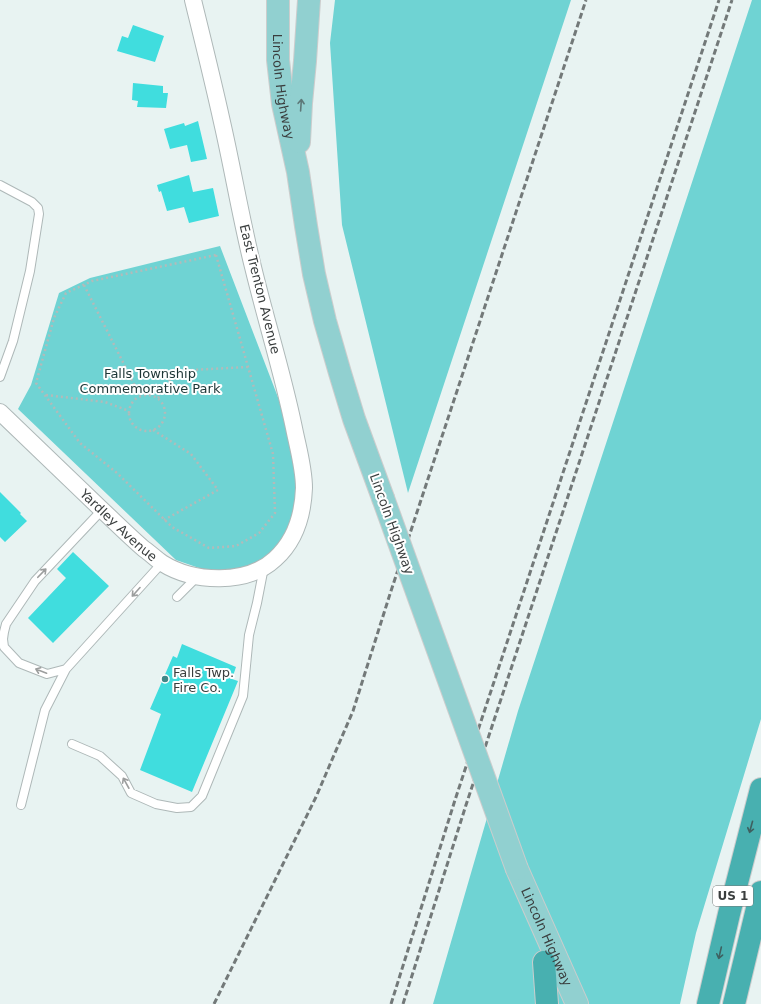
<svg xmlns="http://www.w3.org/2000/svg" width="761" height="1004" font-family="'DejaVu Sans',sans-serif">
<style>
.green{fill:#6fd3d3}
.building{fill:#40ddde}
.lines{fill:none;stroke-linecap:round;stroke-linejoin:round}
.service-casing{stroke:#aeb8b8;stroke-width:10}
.minor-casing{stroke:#aeb8b8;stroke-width:18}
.primary-casing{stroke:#cccdcd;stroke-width:24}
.motorway-casing{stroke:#cccdcd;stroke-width:24}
.path{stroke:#b2bbba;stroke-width:2.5;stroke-dasharray:2 3;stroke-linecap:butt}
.service{stroke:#fff;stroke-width:8}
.minor{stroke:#fff;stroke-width:16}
.primary{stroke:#91d0d0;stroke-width:22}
.motorway{stroke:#48b0b0;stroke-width:22}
.rail{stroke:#737979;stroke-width:3;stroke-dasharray:6 3;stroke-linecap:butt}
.primary-bridge-casing{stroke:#cccdcd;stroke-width:24;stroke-linecap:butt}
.primary-bridge{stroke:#91d0d0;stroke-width:22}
.oneway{stroke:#5d7878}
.oneway2{stroke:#9c9e9e}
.oneway3{stroke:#3e6060}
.poi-dot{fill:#408888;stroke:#fff;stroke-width:1.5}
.labels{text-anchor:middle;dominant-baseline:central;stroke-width:4;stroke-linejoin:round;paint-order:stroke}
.shield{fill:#fff;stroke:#757878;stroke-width:1}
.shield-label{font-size:12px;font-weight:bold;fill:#3a3e3e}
.street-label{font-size:13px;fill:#3a3e3e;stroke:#fff}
.park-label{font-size:13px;fill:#1c3535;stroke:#fff}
.poi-label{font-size:13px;fill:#3a3e3e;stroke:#fff;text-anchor:start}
</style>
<rect width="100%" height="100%" fill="#e8f3f2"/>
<!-- green -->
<path class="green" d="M335,0H571L408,493L342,225L330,43Z
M752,0H761V719L696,933L680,1004H433L518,711Z
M220,246L279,400L289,442L297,484L295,515L280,544L259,562L233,571L202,569L176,560L18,409L31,385L59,293L90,278Z"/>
<!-- building -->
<path class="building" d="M133,25L164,36L155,62L117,51L122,36L128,38Z
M133,83L163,86V93H168L166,108L137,107L138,101L132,100Z
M198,121L207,159L191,162L187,145L170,149L164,129L184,123L185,126Z
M189,175L193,192L213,188L219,216L189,223L184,207L167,211L161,191L159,192L157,185Z
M0,492L21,513L20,514L27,521L5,542L0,537Z
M73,552L109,586L53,643L28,618L66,578L57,569Z
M182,644L236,667L232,679L238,681L192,792L140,770L161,714L150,709L173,656L177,658Z"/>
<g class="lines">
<defs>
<path id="service" d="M0,185L32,202L38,208L39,214L30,271L13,341L0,377
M102,510L35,581L6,624L4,632L3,639L4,647L19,663L47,674L66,669L162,563
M177,597L197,577
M72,744L100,756L122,776L131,793L156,804L177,808L191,807L202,796L243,696L249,635L257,603L264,567
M21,805L45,710L66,669"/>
<g id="minor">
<path id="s1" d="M0,412C33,444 67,476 100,508C115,522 129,536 144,549C150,553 156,559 162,563C194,583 247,585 275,559C295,541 303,514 304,488C304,468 298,448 294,428C283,374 266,321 253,267C241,219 233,170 222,122C213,81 203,41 193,0"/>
</g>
<g id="primary">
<path id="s2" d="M278,0V60L283,104L298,172L306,226L314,274L325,321L340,373L354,419L383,498"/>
<path d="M299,142L301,103L305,61L309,0"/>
<path id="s3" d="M517,869L577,1004"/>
</g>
<path id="motorway" d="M544,962L547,1004
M708,1004L729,914L761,789
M734,1004L761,892"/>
</defs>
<!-- service casing -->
<use href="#service" class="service-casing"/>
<!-- minor casing -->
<use href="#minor" class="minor-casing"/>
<!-- primary casing -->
<use href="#primary" class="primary-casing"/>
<!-- motorway casing -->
<use href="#motorway" class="motorway-casing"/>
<!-- path -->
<path class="path" d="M216,255L273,454L275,513L259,533L236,546L209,548L172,527L117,473L80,443L36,383L54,318L66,293L92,281Z
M84,285L140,396
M46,395L105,402L129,411
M129 413a18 18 0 1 1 36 0a18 18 0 1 1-36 0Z
M158,398L169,381L191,370L248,367
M153,430L191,454L218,490L164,520"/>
<!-- service -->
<use href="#service" class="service"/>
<!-- minor -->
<use href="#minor" class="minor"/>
<!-- primary -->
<use href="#primary" class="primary"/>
<!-- motorway -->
<use href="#motorway" class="motorway"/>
<!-- rail -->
<path class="rail" d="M214,1004L316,797L353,711L390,594L586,0
M391,1004L455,800L719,0
M403,1004L466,805L732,0"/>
<defs>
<path id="primary-bridge" d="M383,498L517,869"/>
</defs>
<!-- primary-bridge casing -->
<use href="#primary-bridge" class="primary-bridge-casing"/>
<!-- primary-bridge -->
<use href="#primary-bridge" class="primary-bridge"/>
</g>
<!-- one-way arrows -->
<defs><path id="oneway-shaft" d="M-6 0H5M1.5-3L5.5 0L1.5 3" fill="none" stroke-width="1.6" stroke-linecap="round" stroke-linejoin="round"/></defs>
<use class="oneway" href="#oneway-shaft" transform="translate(301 105) rotate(-86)"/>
<g class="oneway2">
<use href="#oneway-shaft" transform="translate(42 573) rotate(-46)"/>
<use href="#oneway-shaft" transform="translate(136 592) rotate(132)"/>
<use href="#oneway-shaft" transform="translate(41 671) rotate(-159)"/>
<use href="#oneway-shaft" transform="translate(126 783) rotate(-119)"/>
</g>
<g class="oneway3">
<use href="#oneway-shaft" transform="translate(751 827) rotate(105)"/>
<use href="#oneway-shaft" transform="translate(720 953) rotate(103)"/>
</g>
<!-- markers -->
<circle class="poi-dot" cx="165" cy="679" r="4"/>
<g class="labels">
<!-- shield labels -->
<rect class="shield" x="713" y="886" width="40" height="20" rx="3"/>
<g class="shield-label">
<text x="733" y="896">US 1</text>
</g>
<!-- street labels -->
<g class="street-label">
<text stroke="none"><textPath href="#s2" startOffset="87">Lincoln Highway</textPath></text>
<text transform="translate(260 289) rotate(76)">East Trenton Avenue</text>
<text stroke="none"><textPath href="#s1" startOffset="164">Yardley Avenue</textPath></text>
<text transform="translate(392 524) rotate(70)">Lincoln Highway</text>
<text stroke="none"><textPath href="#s3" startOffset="74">Lincoln Highway</textPath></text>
</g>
<!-- park labels -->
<g class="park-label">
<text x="150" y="373">Falls Township<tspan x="150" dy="15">Commemorative Park</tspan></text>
</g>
<!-- poi labels -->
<g class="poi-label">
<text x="173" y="672">Falls Twp.<tspan x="173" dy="15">Fire Co.</tspan></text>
</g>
</g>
</svg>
